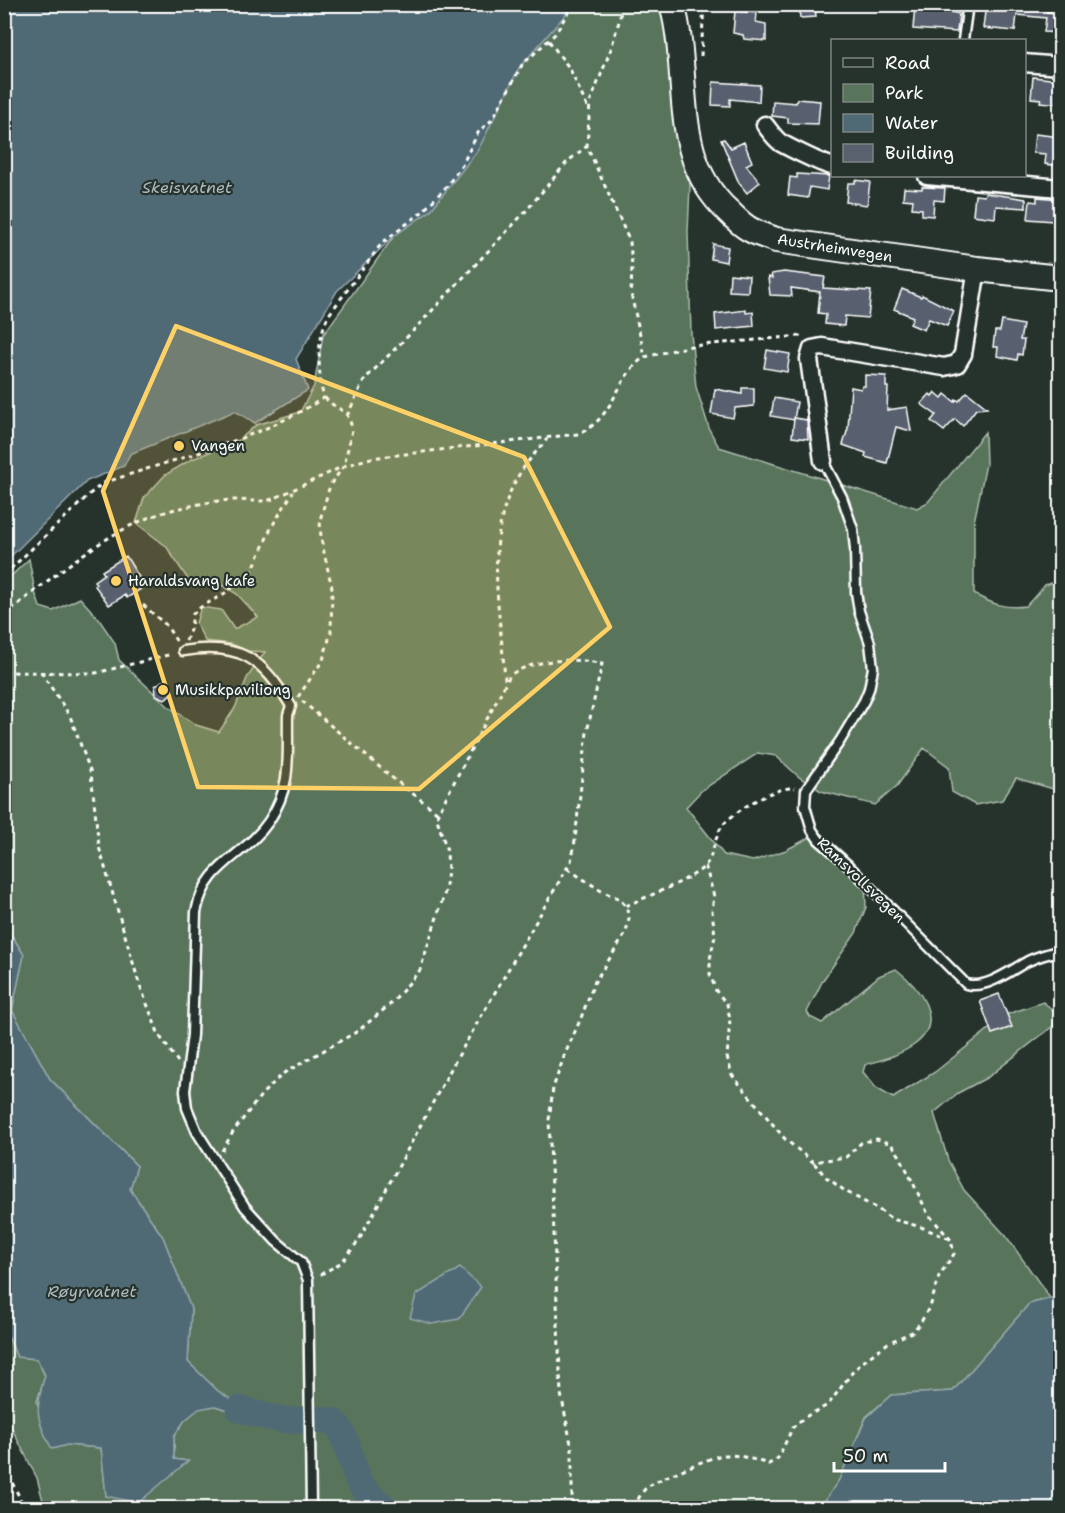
<svg xmlns="http://www.w3.org/2000/svg" width="1065" height="1513" font-family="'Shantell Sans',sans-serif">
<style>
.green{fill:#58745b;stroke:#acbaad;stroke-width:1.5}
.water{fill:#506a75;stroke:#96a6ac;stroke-width:1.5}
.lines{fill:none;stroke-linecap:round;stroke-linejoin:round}
.river{stroke:#506a75;stroke-width:27}
.building{fill:#59616f;stroke:#fff;stroke-width:1.5}
.lane-casing{stroke:#fff;stroke-width:13}
.street-casing{stroke:#fff;stroke-width:21}
.secondary-casing{stroke:#fff;stroke-width:28}
.path{stroke:#fff;stroke-width:3;stroke-dasharray:4.5 4.5;stroke-linecap:butt}
.lane{stroke:#26332d;stroke-width:8}
.street{stroke:#26332d;stroke-width:16}
.secondary{stroke:#26332d;stroke-width:24}
.marked{fill:#ffd166;fill-opacity:0.2;stroke:#ffd166;stroke-width:4.5;stroke-linejoin:round}
.poi-dot{fill:#ffd166;stroke:#26332d;stroke-width:2}
.labels{text-anchor:middle;dominant-baseline:central;stroke-width:4.5;stroke-linejoin:round;paint-order:stroke}
.street-label{font-size:15px;fill:#fff;stroke:#26332d}
.poi-label{font-size:15px;fill:#fff;stroke:#26332d;text-anchor:start}
.water-label{font-size:16px;font-style:italic;fill:#b0bcc1;stroke:#26332d}
</style>
<rect width="100%" height="100%" fill="#26332d"/>
<filter id="ink" filterUnits="userSpaceOnUse"><feTurbulence type="fractalNoise" baseFrequency=".0167" numOctaves="2"/><feDisplacementMap in="SourceGraphic" scale="12" xChannelSelector="R" yChannelSelector="G"/><feConvolveMatrix kernelMatrix="1 2 1 2 8 2 1 2 1" color-interpolation-filters="sRGB"/></filter>
<g filter="url(#ink)">
<!-- green -->
<path class="green" d="M572,5H679L691,163L688,232L691,333L696,387L710,431L719,447L917,508L928,502L985,432L986,464L974,522V594C992,604 1005,609 1026,606L1045,585L1060,580V791L1016,778L1002,800L975,805L952,792L949,767L924,748L897,786L875,805L821,791L799,777L776,756L758,753L702,790L686,807L724,855L753,861L786,850L820,832L845,854L865,881L866,907L856,933L823,980L807,1012L810,1017L822,1023L879,976L896,969C919,987 947,1021 914,1045C900,1055 881,1060 865,1065L863,1072L876,1088L893,1098L935,1072L1008,1014L1043,1002L1053,1010L1058,1022L988,1077L958,1093L934,1113L948,1160L964,1190L1006,1236L1050,1298L1029,1304L953,1391L891,1395L866,1417L839,1480L820,1508H45L37,1478L5,1415L4,1328L17,1357L37,1359L45,1376L37,1402L52,1448L67,1445L101,1448L106,1496L187,1461L174,1459V1436L185,1420L199,1408L215,1406L238,1413L240,1406L218,1391L188,1362L191,1309L163,1237L130,1189L137,1166L50,1079L12,1010L24,955L9,931H5V578L11,576L29,559L35,592L40,607L53,611L80,598L98,618L115,643L119,660L169,707L196,725L219,732L235,708L247,678L265,652L248,651L231,644L205,641L196,623L201,607L221,610L234,629L258,617L237,594L218,583L204,586L189,581L166,546L136,523L144,498L165,475L190,460L239,440L256,425L300,412L314,386L323,335L394,236L430,211L477,150L519,68Z"/>
<!-- water -->
<path class="water" d="M5,4H572L573,6L519,68L478,150L430,211L394,236L337,291L296,359L308,390L255,423L235,411L130,454L124,466L87,481L5,562Z
M4,931H9L24,955L12,1010L50,1079L137,1166L130,1189L163,1237L191,1309L188,1362L218,1391L241,1406L239,1413L215,1406L199,1409L185,1420L174,1436V1459L188,1461L138,1503L106,1496L101,1448L67,1445L52,1449C35,1418 35,1409 45,1375L37,1359L17,1357L5,1328Z
M460,1268L481,1287L459,1319L432,1324L410,1318L416,1295Z
M1060,1296V1508H820L839,1480L866,1418L891,1395L953,1391L1029,1304Z"/>
<g class="lines">
<!-- river -->
<path class="river" d="M240,1409C255,1414 269,1418 285,1420C298,1422 324,1416 335,1423C346,1431 352,1469 359,1482C365,1492 377,1501 385,1508"/>
</g>
<!-- building -->
<path class="building" d="M799,4H815L816,17L800,18Z
M986,4H1048L1047,12L1060,13V33L1044,32L1046,18L1017,15L1015,31L983,28Z
M915,6L940,7V9L959,14L957,32L913,29Z
M735,11L757,13L756,22L766,24V41L744,39L743,35L733,33Z
M1033,77L1059,80L1060,104L1040,102L1041,99L1031,98Z
M713,82L760,85L759,102L730,99V106L712,105Z
M797,99L820,101L818,124L788,123V118L772,116L773,101L796,103Z
M1035,134L1060,137L1059,166L1045,164L1046,154L1033,153Z
M724,139L731,148L744,142L752,162L746,165L760,182L747,193L739,183L721,140Z
M797,174L829,176L827,190L810,187L808,198L788,195L790,177L797,178Z
M855,180L870,182L867,205L846,202L848,183H855Z
M922,187L945,188L944,201L934,200L933,216L922,215V209L912,208L913,200L903,199L904,188L922,189Z
M985,193L1026,199V208L996,206L995,218L973,215L975,195L984,196Z
M1037,197L1060,199V211L1054,210L1053,221L1028,219L1030,201L1037,202Z
M713,244L728,247L726,262L711,259Z
M784,272L825,277L823,288L871,291L868,318L845,316L844,326L825,324L826,314L818,313L820,292L791,288L792,296L770,295L768,277L772,278L771,274Z
M730,274L749,276L748,292L729,291Z
M902,289L921,297L922,295L954,311L947,326L929,319L924,330L910,324L913,317L894,309Z
M746,310V313L753,312L754,326L716,330L715,314Z
M1002,321L1023,325L1020,340H1024L1022,355L1018,354L1017,360L997,356L998,347H993L995,331H1000Z
M767,350L790,354L787,372L764,368Z
M865,375L886,376V387H888L887,410L907,407L911,431L896,427L887,463L865,457L866,453L843,445L848,428L851,387L861,389L862,386H865Z
M742,388H754V406L735,408L733,418L711,414L715,389L742,394Z
M935,392L942,398L945,394L955,402L956,399L959,401L967,392L987,408L976,409L963,426L955,419L944,431L931,421L936,415L921,404L930,394L932,396Z
M774,398L797,402L794,420L771,416Z
M794,418L807,420L808,439L792,437Z
M126,556L140,579L136,581L141,589L127,598L125,595L109,605L95,586L96,584L94,581L104,574L102,571Z
M162,681L170,684L172,693L165,699L156,695L155,686Z
M999,994L1012,1027L992,1034L980,1001Z"/>
<g class="lines">
<defs>
<path id="lane" d="M963,40L968,4
M823,461L842,497L853,529L855,549L856,592L859,611L870,643L873,668L869,689L864,701L840,741L806,790L805,806L812,830L819,840L848,865L966,984C986,990 1011,970 1028,961C1039,956 1049,953 1060,951
M183,651C240,642 262,658 291,706L288,715C287,756 293,784 269,821C244,858 206,862 196,912L192,1035L185,1091L187,1108L197,1132L245,1207L276,1241L301,1262L308,1280L311,1508"/>
<path id="street" d="M1024,63L1060,66
M765,125C770,131 775,139 781,143C790,148 824,165 832,166
M927,176L1060,188
M823,461L809,359L812,349L822,347L944,367L957,364L963,354L977,269"/>
<path id="secondary" d="M672,4C692,75 668,157 729,212C734,217 740,223 746,227C754,233 766,236 776,240L977,269L1060,278"/>
</defs>
<!-- lane casing -->
<use href="#lane" class="lane-casing"/>
<!-- street casing -->
<use href="#street" class="street-casing"/>
<!-- secondary casing -->
<use href="#secondary" class="secondary-casing"/>
<!-- path -->
<path class="path" d="M621,4L620,18L611,49L590,103L587,146L630,242L632,266L631,294L645,357
M549,41L570,69L588,109
M701,56L704,4
M347,416L362,384L367,377L410,334L526,211L567,162L587,146
M4,575L93,491L104,483C181,456 255,442 325,397
M143,605L166,625L177,642
M4,615C57,575 115,521 181,508C199,504 217,500 236,500C249,500 260,503 273,499L344,466L371,458L578,434C616,418 616,375 645,357L691,346L800,336L803,339
M186,641L191,627L193,614L201,607L222,595L250,576L271,528L293,492
M4,672L96,673L172,654
M41,672L70,716L91,773L99,847L139,983L159,1035L178,1062
M505,680C501,615 483,540 516,480C524,465 536,452 547,439
M298,697L323,660L331,632L332,588L321,539L320,520L330,485L344,466L352,430C349,407 337,411 326,399C321,393 321,383 320,376C318,354 319,336 328,316L382,243L422,212L446,187L462,165L479,131L492,120L522,65L555,34L573,4
M302,701L390,776L438,813
M568,869L603,892L618,898L626,906L629,918L626,933L594,983L581,1018L565,1054L553,1088L549,1120L561,1394L572,1449V1508
M626,906C647,896 687,882 704,867C714,857 714,836 723,825C736,810 775,786 795,788
M222,1151L233,1132L262,1094L284,1073L358,1031L393,1002L420,970L445,892L448,871L447,851L437,819L438,813L510,675C534,659 574,657 602,664L587,732L574,848L571,861L453,1065L359,1240L342,1262L318,1276
M814,1163L826,1177L845,1191L879,1210L892,1219L921,1227L950,1239
M4,1467L23,1504L18,1508
M635,1508C636,1502 641,1493 646,1488C655,1480 711,1457 723,1455C739,1454 754,1460 769,1464L778,1458L793,1427L805,1417L828,1405L854,1370L869,1357L888,1343L912,1332L921,1322L931,1304L939,1276L954,1254L951,1240L928,1214L900,1156L891,1144L877,1139L861,1143L846,1157L813,1162L785,1139L732,1075L727,1057L730,1019L727,1004L716,991L710,974V959L715,936L712,911L714,896L705,865"/>
<!-- lane -->
<use href="#lane" class="lane"/>
<!-- street -->
<use href="#street" class="street"/>
<!-- secondary -->
<use href="#secondary" class="secondary"/>
</g>
</g>
<!-- marked area -->
<path class="marked" d="M176,326L524,457L610,627L419,789L198,787L103,491Z"/>
<!-- markers -->
<g class="poi-dot">
<circle cx="179" cy="446" r="6"/>
<circle cx="116" cy="581" r="6"/>
<circle cx="163" cy="690" r="6"/>
</g>
<g class="labels">
<!-- street labels -->
<g class="street-label">
<text transform="translate(835 248) rotate(9)">Austrheimvegen</text>
<text transform="translate(861 880) rotate(44)">Ramsvollsvegen</text>
</g>
<!-- poi labels -->
<g class="poi-label">
<text x="191" y="446">Vangen</text>
<text x="128" y="581">Haraldsvang kafe</text>
<text x="175" y="690">Musikkpaviliong</text>
</g>
<!-- water labels -->
<g class="water-label">
<text x="187" y="187">Skeisvatnet</text>
<text x="92" y="1291">Røyrvatnet</text>
</g>
</g>
<!-- margin -->
<rect width="1065" height="1513" fill="none" stroke="#26332d" stroke-width="24"/>
<rect x="12" y="12" width="1041" height="1489" fill="none" stroke="#fff" stroke-width="2" filter="url(#ink)"/>
<!-- legend -->
<rect x="831" y="39" width="195" height="138" fill="#26332d" stroke="#7d8581" stroke-width="1.5"/>
<rect x="843" y="58" width="30" height="9" fill="#26332d" stroke="#7d8581" stroke-width="1.5"/>
<text x="885" y="69" font-size="18" fill="#ffffff">Road</text>
<rect x="843" y="84" width="30" height="18" fill="#58745b" stroke="#7d8581" stroke-width="1.5"/>
<text x="885" y="99" font-size="18" fill="#ffffff">Park</text>
<rect x="843" y="114" width="30" height="18" fill="#506a75" stroke="#7d8581" stroke-width="1.5"/>
<text x="885" y="129" font-size="18" fill="#ffffff">Water</text>
<rect x="843" y="144" width="30" height="18" fill="#59616f" stroke="#7d8581" stroke-width="1.5"/>
<text x="885" y="159" font-size="18" fill="#ffffff">Building</text>
<!-- scale -->
<path d="M834 1462v9h111v-9" fill="none" stroke="#ffffff" stroke-width="3"/>
<text x="843" y="1462" font-size="18" fill="#ffffff" stroke="#26332d" stroke-width="4.5" paint-order="stroke">50 m</text>
</svg>
